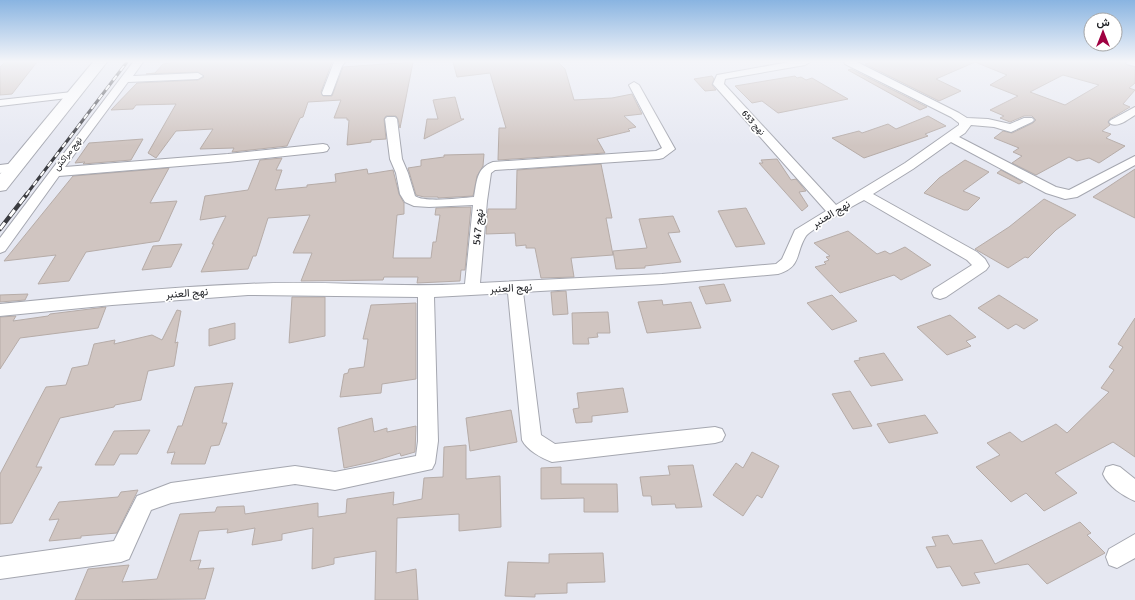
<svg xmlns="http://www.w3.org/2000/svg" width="1135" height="600" font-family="Signika,Vazirmatn,sans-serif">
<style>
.building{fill:#d0c5c1;stroke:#b6aca8;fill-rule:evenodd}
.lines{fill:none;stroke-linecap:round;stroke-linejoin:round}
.minor-casing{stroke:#a5a7b0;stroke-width:2}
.primary-casing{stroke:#a5a7b0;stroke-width:2}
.minor{fill:#fff;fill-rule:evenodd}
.primary{fill:#fff;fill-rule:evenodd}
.rail-far1-casing{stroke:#3b3c41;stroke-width:3}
.rail-casing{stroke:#3b3c41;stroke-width:4.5}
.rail-far1{stroke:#fff;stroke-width:2;stroke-dasharray:6;stroke-linecap:butt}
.rail{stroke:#fff;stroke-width:3;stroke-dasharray:8;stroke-linecap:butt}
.labels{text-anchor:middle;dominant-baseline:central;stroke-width:3.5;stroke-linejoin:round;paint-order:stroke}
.far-street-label{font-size:9px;fill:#1f2024;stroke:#fff}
.street-label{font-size:11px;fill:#1f2024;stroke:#fff}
</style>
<rect width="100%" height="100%" fill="#e6e8f2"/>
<!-- building -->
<path class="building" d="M5,62H37L12,94L0,95V67Z
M175,62H332L321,92L323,96H332L343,67L413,62L400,128L398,119L396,116H386L384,119L386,139L371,140V142L347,145L349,120H347V118H334L341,100L308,102L303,117L300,118L287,146L232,152L234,148L200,149L213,129L176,131L156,158L148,153L176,104L136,105L133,109L111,110L137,83L198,80L204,77L198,72L146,74L155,73L163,64Z
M453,62H558L565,69L574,100L612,98L632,94L642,114L624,116L636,127L628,129L630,131L597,139L605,153L498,160L499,128H506L490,73L457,77Z
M872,62H1125L1127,65L1135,67V83L1129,88L1135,90L1123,104L1130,107L1110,119L1108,122L1110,125L1102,131L1111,134L1106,138L1125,146L1099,163L1089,158L1077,161L1069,157L1036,175L1012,163L1022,156L1013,152L1019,148L994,138L1003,131L1012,133L1033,123L1036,120L1032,116H1024L1010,122L1000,118L1004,116L990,110L1018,96L990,85L1007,75L975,62L936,79L961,91L939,101L865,64ZM1063,75L1099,85L1065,105L1030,92Z
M851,69L927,107L920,110L848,70Z
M712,76L714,79L712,85L716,90L705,91L694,79Z
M795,76L797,78L801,77L806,80L812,78L848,99L778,113L762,101L752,103L735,86Z
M455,97L461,119H464L424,139L427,119H438L433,100Z
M928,116L946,126L925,134L928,136L864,158L832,138L859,131L862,133L888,124L896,129Z
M143,139L131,160L83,164L85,162L75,163L89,143Z
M484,154L483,166L477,176L473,196L438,198V197H424L416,195L408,168L421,166V160L444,157V155Z
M282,158L276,170H282L275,190L307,187V185L336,182L335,174L367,169L368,174L393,170L399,194L404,203V214L397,215L393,258H431L433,242H436L440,215H435L436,208L471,207L465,270H461L460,281L417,283L418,277H384L383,280L301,281L312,253H293L310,215L268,218L256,256H253L248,269L201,272L214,244H212L226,216L200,220L205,196L248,190L260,160Z
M777,159L791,180L796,179L806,191L799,192L808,206L802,211L759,163H763L761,160Z
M965,160L989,172L963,191L980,198L968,210H964L924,193L939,178Z
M601,164L612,218H606L613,255L571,258L574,277L541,278L535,248H526V245L516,246L515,233L486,234L488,209H516L517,170Z
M169,168L150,203L177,201L159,241L86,252L69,281L38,284L56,255L4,261L73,176Z
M1135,169V218L1093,197Z
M1001,170L1023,182L1019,184L997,173Z
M1044,199L1076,215L1056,230L1028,258L1025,257L1008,268L975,249L1009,227Z
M746,208L765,244L736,247L718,211Z
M673,216L680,232L668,233L681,262L645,266V268L616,269L613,251L647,248L639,219Z
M848,231L877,254L885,251L890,254L905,247L931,265L901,280L894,275L840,293L815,267L826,264L824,262L829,260L826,257L830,256L814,243Z
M182,244L171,267L142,270L153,246Z
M724,284L731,301L706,304L699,287Z
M566,291L568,314L553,315L551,292Z
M28,294L25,300L0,302V295Z
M832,295L857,321L832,330L807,303Z
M999,295L1038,320L1024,329L1016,324L1008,329L978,308Z
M292,297H325V336L289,343Z
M662,300L663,305L691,302L701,328L647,333L638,302Z
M416,303V379L382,384L381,393L340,397L344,374L348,373L349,369L364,367L368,339H363L371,305Z
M106,307L98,328L20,338L0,369V317L16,316L13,321L48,316L50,314Z
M177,310L181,311L175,343L178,342L174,366L148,371L141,400L115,405L114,407L60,418L36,467H42L12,523L0,524V474L46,387L66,385L72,368L88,365L94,344L115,340L114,344L152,335L162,340Z
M608,312L610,333H597L598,337L588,338L589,344H573L572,313Z
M950,315L976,337L966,341L971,346L947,355L917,327Z
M1135,318V457L1113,442L1055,473L1077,493L1044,511L1026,493L1011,502L976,467L1000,455L987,443L1010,432L1022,442L1056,424L1067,433L1109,392L1101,388L1114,370L1109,367L1123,347L1118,344Z
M235,323V339L209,346V329Z
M884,353L903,380L871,386L854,361L860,360L859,358Z
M233,383L222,423H227L219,445L211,446L205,464H171L175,452L167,453L178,426H182L195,387Z
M623,388L628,412L592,416V422L576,423L573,409L579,408L577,393Z
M850,391L872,426L853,429L832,394Z
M511,410L517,442L470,451L466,418Z
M925,415L938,433L889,443L877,424Z
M372,418L374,432L387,428V432L416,426L415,452L401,456L400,453L371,462L344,468L338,428Z
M150,430L137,454H120L114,465H95L114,431Z
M466,445V479L500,476L501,527L459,531V514L397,518L396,573L416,569L418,600H375L376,551L334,558V564L312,569L313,528L282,534V540L252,545L255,528L227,533L228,529L199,531L190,561L201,560L198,569L214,568L205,599L75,600L88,569L129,565L122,582L157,579L180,514L215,512L217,507L244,506L245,514L318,503V517L346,513L347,499L394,492L393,505L422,499L424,478L443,477L444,447Z
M752,452L779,466L762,498L757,495L743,516L713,495L736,463L743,468Z
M693,465L702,507L676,508L675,504L652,505L651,496H643L640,477L670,475L668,466Z
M561,467V484H617L618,512H584V498L541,499V468Z
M138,490L117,533L81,536V538L49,541L59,519L49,520L59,502L118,497L121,492Z
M1080,522L1091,533L1087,535L1105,553L1047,584L1028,564L974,573L980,583L962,586L950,566L937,568L926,547L936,546L932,537L948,535L953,544L982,540L995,564Z
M603,553L605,582L567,583V593L535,594V597L505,596L508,562L549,563V554Z"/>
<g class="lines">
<defs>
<path id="minor" d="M133,62H143L133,76L198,73L203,76L198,79L128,82L65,167L228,154L323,144L327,145L329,148L327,151L323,152L228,162L59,176L5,251L0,253V238Z
M334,62H345L342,66L332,93L331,95H323L322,93Z
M789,62H810L805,65L725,79L724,84L836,205L905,163L959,125V123L951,117L845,64L844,62H857L959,113L967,118L988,119L1010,124L1024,118H1032L1034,120L1032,122L1011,132L994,127L971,125L965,133L959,137L1056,187L1069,190L1135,156V165L1077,197L1065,199L1046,193L951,142L913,169L873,194L977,252L985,259L989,266L986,270L946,297L940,299L934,297L932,293L934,289L972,265L967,260L864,200C854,205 810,230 806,236C795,253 802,267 778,274L662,284L523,292L541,435L555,444L715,427L722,429L725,435L722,441L715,443L552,462C541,458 527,450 522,440L508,293L434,297L438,441L435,463L432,469L335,490L295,484L171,503L151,510L129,559L121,562L0,579V557L114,541L137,496L171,483L295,466L335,472L416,456L418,441V297L248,295L112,305L0,316V304C82,296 165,287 247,284C320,280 392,288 465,284L473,205L429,207L414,206L405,202L400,194L396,173L390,159L385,119L387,117H395L397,119L402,159L408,173L415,196C425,203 461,198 474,197C477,182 476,168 493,162L656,151L662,148L629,85L634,82L639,85L675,149L663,158L659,159L495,170L491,173L487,201L480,283L662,274L776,264L782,259L795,230L826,211L713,84L717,75Z
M1126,62H1135V66L1127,64Z
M72,92L77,95L76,97L0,106V100Z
M1135,107V115C1128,119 1120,127 1111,124L1109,122L1111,120Z
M16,163L20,164L22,167L20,170L0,173V165Z
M1113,465L1120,467L1135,479V501C1123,496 1108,486 1103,474L1106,467Z
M1135,534V558L1117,568L1109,565L1106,557L1109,549Z"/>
<path id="primary" d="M93,62H107L6,190L0,191V174Z"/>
</defs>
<!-- minor casing -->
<use href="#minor" class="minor-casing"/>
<!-- primary casing -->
<use href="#primary" class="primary-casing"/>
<!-- minor -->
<use href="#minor" class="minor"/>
<!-- primary -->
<use href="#primary" class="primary"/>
<defs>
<path id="rail-far1" d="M26,195L127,62"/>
<path id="rail" d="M0,229L27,194"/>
</defs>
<!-- rail-far1 casing -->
<use href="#rail-far1" class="rail-far1-casing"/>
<!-- rail casing -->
<use href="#rail" class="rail-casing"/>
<!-- rail-far1 -->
<use href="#rail-far1" class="rail-far1"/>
<!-- rail -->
<use href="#rail" class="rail"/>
</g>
<!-- sky -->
<linearGradient id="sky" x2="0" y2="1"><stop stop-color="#89b4e1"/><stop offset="0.42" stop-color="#f4f5f9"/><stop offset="1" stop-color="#f4f5f9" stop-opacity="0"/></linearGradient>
<rect width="1135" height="146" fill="url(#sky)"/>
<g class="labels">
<!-- far-street labels -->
<g class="far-street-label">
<text transform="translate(753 123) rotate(48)">نهج 653</text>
<text transform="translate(68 154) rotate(-52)">نهج مراكش</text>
</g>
<!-- street labels -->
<g class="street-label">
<text transform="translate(831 214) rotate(-31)">نهج العنبر</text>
<text transform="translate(478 227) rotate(-85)">نهج 547</text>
<text transform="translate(511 288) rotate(-3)">نهج العنبر</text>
<text transform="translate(187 293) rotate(-4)">نهج العنبر</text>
</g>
</g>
<!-- north arrow -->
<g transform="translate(1103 32)"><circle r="19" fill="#ffffff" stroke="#a5a6a7"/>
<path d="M0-3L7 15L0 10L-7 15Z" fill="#9f0141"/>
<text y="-6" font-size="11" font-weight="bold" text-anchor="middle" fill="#1f2024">ش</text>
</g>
</svg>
